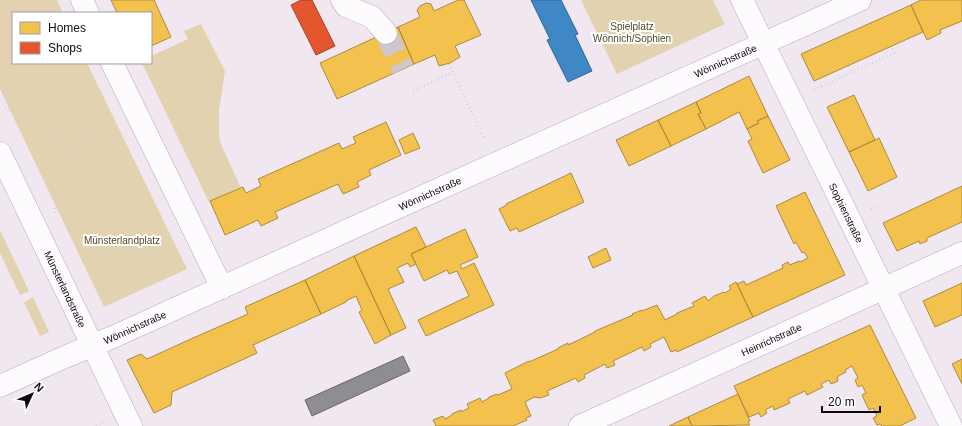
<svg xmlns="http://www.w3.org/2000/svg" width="962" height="426" font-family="Helvetica,sans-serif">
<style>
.green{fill:#e3d2af}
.homes{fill:#f2c14e;stroke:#ae8a3b}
.shops{fill:#e4572e;stroke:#a44025}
.schools{fill:#3f88c5;stroke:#31628f}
.industry{fill:#8d8d92;stroke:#68666b}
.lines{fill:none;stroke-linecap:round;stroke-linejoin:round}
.minor-tunnel{stroke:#cfc6ce;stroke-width:22;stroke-dasharray:22 11;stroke-linecap:butt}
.minor-casing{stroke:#b3abb2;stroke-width:23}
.path{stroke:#d5d3d5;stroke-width:2.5;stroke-dasharray:1 3;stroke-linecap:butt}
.minor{stroke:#fdfbfd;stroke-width:22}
.labels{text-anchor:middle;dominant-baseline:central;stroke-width:4;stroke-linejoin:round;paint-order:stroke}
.park-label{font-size:10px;fill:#544823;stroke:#fff}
.street-label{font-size:10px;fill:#100a10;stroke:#fff}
</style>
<rect width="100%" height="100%" fill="#f1e7f0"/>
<!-- green -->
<path class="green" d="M0,0H57L63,13H13V63H87L187,269L104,307L0,89Z
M581,0H713L725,24L617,74Z
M201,24L225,71L219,110V130L220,142L241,188L209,202L142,63H151V56L188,39L184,31Z
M0,230L29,291L20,295L0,253Z
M33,297L49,332L40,336L24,302Z"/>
<!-- homes -->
<path class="homes" d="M111,0H154L171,37L151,46V13H117Z
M458,0H464L481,35L455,46L460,57L450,63L439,66L435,55L414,64L398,27L420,17L417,10L420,6L426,3L431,4L434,11Z
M921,0H962V21L940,30L941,33L927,40L911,5Z
M911,5L923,32L814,81L801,54Z
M398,27L414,64L337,99L320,63Z
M749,76L768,116L757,121L759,123L747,129L739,112L706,129L698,114L701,113L696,102Z
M854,95L875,140L849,152L827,107Z
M696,102L701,113L698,114L706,129L671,146L658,120Z
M768,116L790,160L763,173L748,141L752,139L747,129L759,123L757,121Z
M658,120L671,146L629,166L616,140Z
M386,122L401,155L369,170L371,175L357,182L359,187L343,194L338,184L275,212L278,218L261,226L258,220L225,235L210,201L243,187L246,193L261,186L258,179L339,143L342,149L356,143L353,137Z
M413,133L420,148L405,154L399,140Z
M879,138L897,177L868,191L849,152Z
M571,173L584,202L519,232L517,228L510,231L499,209L507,205L506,204Z
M962,186V222L927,238V241L920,244L919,241L897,251L883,223Z
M805,192L845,275L753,317L737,284L744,281L746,285L783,268L782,265L788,262L790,265L799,261L800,262L808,258L804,252L802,253L796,242L794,244L776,206Z
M416,227L426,247L411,254L416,264L410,267L408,263L397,268L404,282L388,289L406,328L391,335L354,256Z
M465,229L478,257L460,265L462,269L474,263L494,305L426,336L418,320L469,296L457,271L449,274L447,270L424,281L411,254Z
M606,248L611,260L593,268L588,257Z
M354,256L391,335L375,344L359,312L362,310L356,296L346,301V302L321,314L305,280Z
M305,280L321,314L253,345L257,353L172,392L171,405L154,413L127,360L141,354L147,359L193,338L248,314L245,307Z
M736,282L753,317L677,352L676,350L671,352L664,337L650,344L651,347L644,351L642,347L613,361L615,365L607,368L605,364L584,375L585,378L578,382L576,378L547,391L549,395L540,398L534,397L525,402L531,416L526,418L527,420L513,426H436L433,420L443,416L445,419L452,415V414L461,410V412L469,408L467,404L480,398L482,402L489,398V397L497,394L498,395L512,389L505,373L529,361V362L558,349V348L568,343V345L595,332V331L633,315L632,314L642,310V311L657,305L665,320L677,314V313L694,306L692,303L705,296L708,301L714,296L724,292L725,293L731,289L729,286Z
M962,283V315L935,327L923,301Z
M870,325L916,418L900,426H882L880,424L877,425L873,418L877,416L873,408L869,410L862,395L866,393L862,385L858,387L855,380L858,378L852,366L845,370L846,372L837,377L838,381L831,384L829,380L821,384L823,387L807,395L805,391L788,399L790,403L774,410L773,406L765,410L767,413L761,417L759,413L749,417L734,386Z
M962,359V384L952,364Z
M738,394L750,421L748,422L750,425L692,426L688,417Z
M688,417L692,426H669Z"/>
<!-- shops -->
<path class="shops" d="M301,0H312L335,46L316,55L291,5Z"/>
<!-- schools -->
<path class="schools" d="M531,0H561L578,34L575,35L592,71L568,82L547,40L550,39Z"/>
<!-- industry -->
<path class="industry" d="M403,356L410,371L312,416L305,400Z"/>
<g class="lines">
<!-- minor-tunnel -->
<path class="minor-tunnel" d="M386,33L403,69"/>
<defs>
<g id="minor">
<path d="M82,0L88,13"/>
<path d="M342,0L346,6L372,17L386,33"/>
<path id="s1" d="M742,0L951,426"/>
<path d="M112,63L222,288"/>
<path id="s2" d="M0,153L131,426"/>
<path id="s3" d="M0,386L67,356L113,337L379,216L860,0"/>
<path id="s4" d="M580,426L962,253"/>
</g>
</defs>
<!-- minor casing -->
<use href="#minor" class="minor-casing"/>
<!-- path -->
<path class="path" d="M449,64L484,138
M849,66L852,72
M814,90L894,53L891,46
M413,91L453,72
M5,108L60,136
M79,126C85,130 87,134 87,142L81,146L68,151C63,147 60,142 60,136L66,131Z
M79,126L92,72
M87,142L140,169
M871,209L875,206
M54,213L68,151
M96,426L106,421"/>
<!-- minor -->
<use href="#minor" class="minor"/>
</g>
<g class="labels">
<!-- park labels -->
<g class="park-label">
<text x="632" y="26">Spielplatz<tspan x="632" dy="12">Wönnich/Sophien</tspan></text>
<text x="122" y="240">Münsterlandplatz</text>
</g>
<!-- street labels -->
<g class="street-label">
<text stroke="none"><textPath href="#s3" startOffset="795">Wönnichstraße</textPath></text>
<text stroke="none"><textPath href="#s3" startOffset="471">Wönnichstraße</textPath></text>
<text stroke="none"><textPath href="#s1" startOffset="237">Sophienstraße</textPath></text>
<text stroke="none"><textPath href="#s2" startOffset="151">Münsterlandstraße</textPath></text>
<text stroke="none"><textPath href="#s3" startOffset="147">Wönnichstraße</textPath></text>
<text stroke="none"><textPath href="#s4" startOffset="210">Heinrichstraße</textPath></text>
</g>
</g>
<!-- legend -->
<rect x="12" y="12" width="140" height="52" fill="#ffffff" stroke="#9f9d9f"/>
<rect x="20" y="22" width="20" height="12" fill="#f2c14e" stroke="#9f9d9f"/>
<text x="48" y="32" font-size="12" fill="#100a10">Homes</text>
<rect x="20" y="42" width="20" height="12" fill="#e4572e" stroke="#9f9d9f"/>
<text x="48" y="52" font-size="12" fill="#100a10">Shops</text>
<!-- north arrow -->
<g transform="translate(32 394) rotate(46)" stroke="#ffffff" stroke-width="3" paint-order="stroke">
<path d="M0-3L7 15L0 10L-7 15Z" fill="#100a10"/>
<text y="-6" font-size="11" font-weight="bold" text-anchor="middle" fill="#100a10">N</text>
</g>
<!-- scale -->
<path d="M822 406v6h58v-6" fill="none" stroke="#100a10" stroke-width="2"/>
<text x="828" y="406" font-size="12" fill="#100a10" stroke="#ffffff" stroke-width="3" paint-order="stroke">20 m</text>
</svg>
